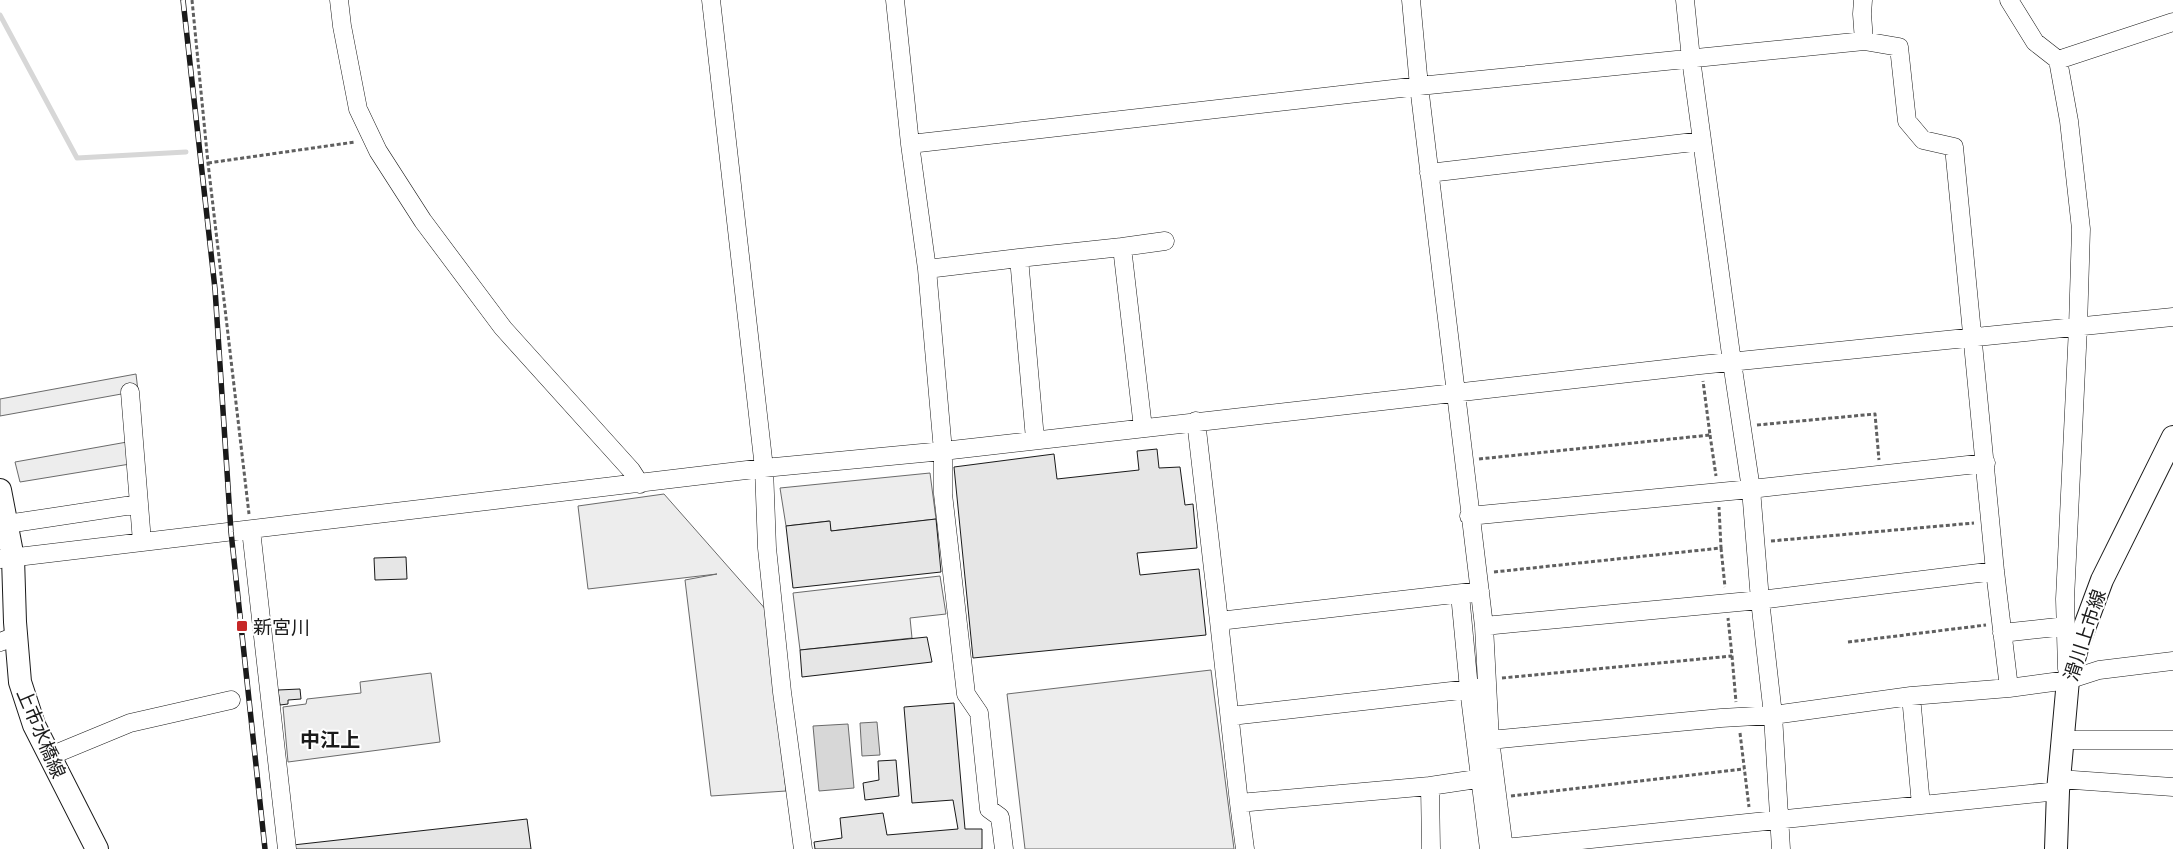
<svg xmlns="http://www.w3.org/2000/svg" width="2173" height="849" font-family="'Exo 2','Noto Sans JP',sans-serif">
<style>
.built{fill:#ededed;stroke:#6a6a6a}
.water{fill:#d7d7d7;stroke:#6a6a6a}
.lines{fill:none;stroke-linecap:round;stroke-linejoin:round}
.stream{stroke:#d7d7d7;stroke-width:5}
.building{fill:#e6e6e6;stroke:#1a1a1a}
.minor-casing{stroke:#1a1a1a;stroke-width:19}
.major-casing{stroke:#1a1a1a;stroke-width:24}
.path{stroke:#5f5f5f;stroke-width:3;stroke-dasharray:4 2.5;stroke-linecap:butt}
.minor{stroke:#fff;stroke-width:18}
.major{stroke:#fff;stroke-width:22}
.rail-casing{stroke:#1a1a1a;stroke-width:5.5}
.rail{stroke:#fff;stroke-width:4;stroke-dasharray:11;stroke-linecap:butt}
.poi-dot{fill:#c62828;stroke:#fff;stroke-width:2}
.labels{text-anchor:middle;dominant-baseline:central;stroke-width:4;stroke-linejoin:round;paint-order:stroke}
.poi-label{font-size:19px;fill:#1a1a1a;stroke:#fff;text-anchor:start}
.street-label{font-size:19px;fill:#1a1a1a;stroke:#fff}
.neighbourhood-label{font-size:20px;font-weight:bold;fill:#1a1a1a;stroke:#fff}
</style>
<rect width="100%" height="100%" fill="#fff"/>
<!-- built -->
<path class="built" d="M136,374L138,391L0,416V399Z
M127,442L130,464L20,482L15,462Z
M930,473L936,519L831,531L829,521L786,526L780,488Z
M664,494L768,612L786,791L711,796L685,580L717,574L588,589L578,506Z
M940,576L946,614L910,618L912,638L800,650L793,593Z
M1211,670L1234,849H1025L1007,694Z
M431,673L440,742L288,762L283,707L306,704L307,699L361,693L360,682Z"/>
<!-- water -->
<path class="water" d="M877,722L880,755L862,756L860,723Z
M848,724L854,788L819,791L813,726Z"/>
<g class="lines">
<!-- stream -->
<path class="stream" d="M0,15L77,158L186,152"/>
</g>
<!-- building -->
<path class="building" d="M1157,449L1159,468L1180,467L1185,505L1193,504L1197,548L1137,553L1140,575L1199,569L1206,635L973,658L954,467L1054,454L1057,479L1139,470L1137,451Z
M936,519L941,572L793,588L786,526L830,521L831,531Z
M406,557L407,579L375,580L374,558Z
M927,637L932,662L802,677L800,650Z
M300,689L301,699L288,700V704L280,705L278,690Z
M954,703L965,829H982V849H815L814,842L842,838L840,818L883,813L887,835L958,829L953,800L912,803L904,707Z
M896,760L899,796L865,800L863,783L879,780L878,761Z
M527,819L531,849H293V845Z"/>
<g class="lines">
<defs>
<path id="minor" d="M339,0L342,26L358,109L378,151L423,221L503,328L631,470L640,484
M711,0L764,468L767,548L782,692L803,849
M895,0L910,144L927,269L943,451V494L966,694L979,713L989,809L1000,817L1004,849
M1411,0L1419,86L1484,626L1490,740L1504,849
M1685,0L1691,59L1732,362L1751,489L1760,600L1773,715L1781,849
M1863,0L1862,14L1864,41
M2009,0L2035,42L2058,60L2069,121L2081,229L2078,327L2065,599L2067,669
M2058,60L2173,22
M910,144L1419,86L1864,41L1899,47L1907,121L1923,140L1954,147L1995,571L2009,688L1911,696L1773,715L1721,718L1490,740
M1429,173L1702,141
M1122,247L1165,241
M1019,258L1122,247L1143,428
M927,269L1019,258L1035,439
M130,392L139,504
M1196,421L1219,621L1480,591
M1469,516L1751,489L1986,463
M7,524L139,504L142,542
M251,530L287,849
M0,559L764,468L943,451L1700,365L2173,317
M1460,594L1469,689L1489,849
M1219,621L1239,803
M1484,626L1760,600L1995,571
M2002,633L2066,626
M0,642L16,636
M2009,688L2068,680L2099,670L2173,661
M1911,696L1921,805
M1231,716L1487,687
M2062,740H2173
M50,756L130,723L231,700
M2059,779L2173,787
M1504,848L2058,791
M1245,849L1239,803L1430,786
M1431,849L1430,786L1490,777"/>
<path id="major" d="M0,490L13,558L15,622L20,682L34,725L97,849
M2056,849L2058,791L2068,680L2079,642L2102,580L2173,437"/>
</defs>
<!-- minor casing -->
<use href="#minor" class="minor-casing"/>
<!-- major casing -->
<use href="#major" class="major-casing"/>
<!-- path -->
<path class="path" d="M192,0L208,163L249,514
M208,163L355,142
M1757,425L1875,414L1879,460
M1710,435L1716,476
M1479,459L1710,435L1703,381
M1771,541L1974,523
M1721,548L1725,587
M1494,572L1721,548L1719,507
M1848,642L1986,625
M1732,656L1736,702
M1502,678L1732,656L1728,618
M1740,733L1749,807
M1511,796L1744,769"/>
<!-- minor -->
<use href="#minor" class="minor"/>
<!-- major -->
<use href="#major" class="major"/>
<defs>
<path id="rail" d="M183,0L215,289L231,532L265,849"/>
</defs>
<!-- rail casing -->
<use href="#rail" class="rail-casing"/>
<!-- rail -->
<use href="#rail" class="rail"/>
</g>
<!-- markers -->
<rect class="poi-dot" x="236" y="620" width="12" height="12" rx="2.5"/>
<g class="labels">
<!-- poi labels -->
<g class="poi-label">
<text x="253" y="626">新宮川</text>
</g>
<!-- street labels -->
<g class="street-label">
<text transform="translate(2084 635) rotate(-72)">滑川上市線</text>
<text transform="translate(42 733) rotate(67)">上市水橋線</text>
</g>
<!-- neighbourhood labels -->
<g class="neighbourhood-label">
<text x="330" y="739">中江上</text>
</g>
</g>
</svg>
